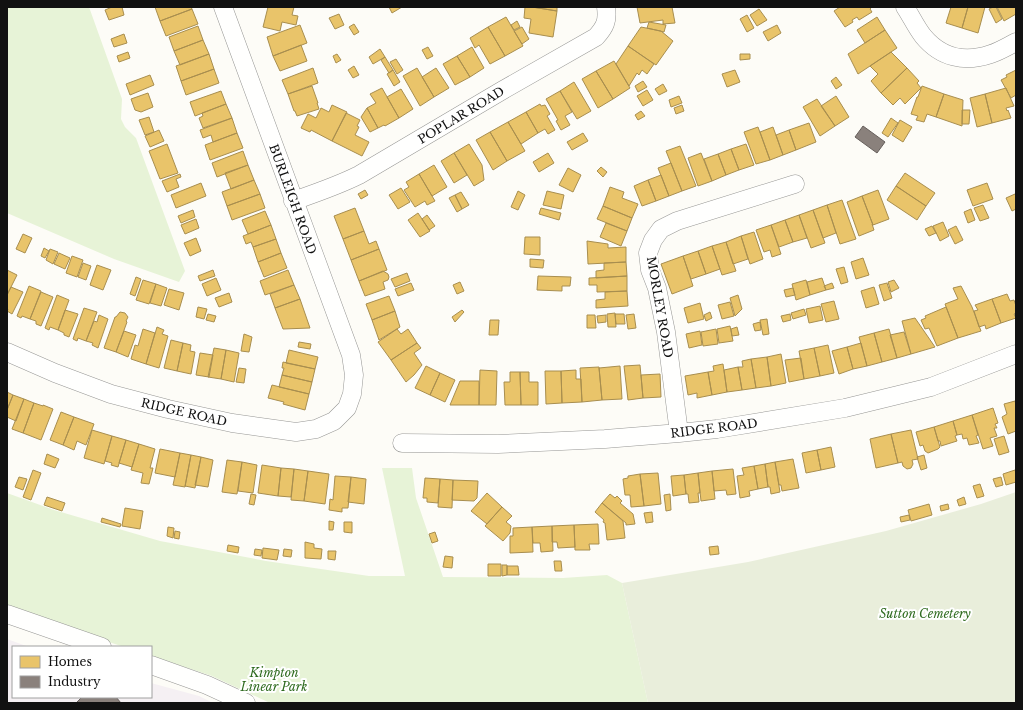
<svg xmlns="http://www.w3.org/2000/svg" width="1023" height="710" font-family="'Libre Baskerville',serif">
<style>
.industrial{fill:#f5f0f3}
.green{fill:#e7f3d7}
.cemetery{fill:#e9eedb}
.homes{fill:#e9c46a;stroke:#a88e4f}
.industry{fill:#8a817c;stroke:#665f5c}
.lines{fill:none;stroke-linecap:round;stroke-linejoin:round}
.street-casing{stroke:#979795;stroke-width:19}
.street{stroke:#fffffe;stroke-width:18}
.labels{text-anchor:middle;dominant-baseline:central;stroke-width:4;stroke-linejoin:round;paint-order:stroke}
.street-label{font-size:12px;fill:#111;stroke:#fff}
.park-label{font-size:12px;font-style:italic;fill:#2f6b1f;stroke:#fff}
</style>
<rect width="100%" height="100%" fill="#fdfcf7"/>
<!-- industrial -->
<path class="industrial" d="M7,639L29,647H13V697H151V683L199,696L213,703H7Z"/>
<!-- green -->
<path class="green" d="M7,7H89L122,99L121,119L125,127L136,138L185,271L179,282L114,259L7,213Z
M382,468H412L416,498L443,577L563,578L607,575L622,583L648,703H270L212,676L151,656V647H124L7,608V493L54,510L160,541L266,561L369,576H405Z"/>
<!-- cemetery -->
<path class="cemetery" d="M1016,492V703H648L622,583L748,562L886,531L981,504Z"/>
<!-- homes -->
<path class="homes" d="M112,7H122L124,15L109,20L105,10Z
M155,7H191L192,9L160,21Z
M268,7H294L292,15L298,16L296,25L282,22L280,31L263,27Z
M389,7H402L392,13Z
M525,7H532L557,11L553,37L529,33L531,19L524,18Z
M532,7H557V11Z
M637,7H672L675,23L663,24V20L640,23Z
M840,7H872L870,9L872,12L859,20L857,17L852,20L853,22L845,27L834,11Z
M951,7H968L962,28L946,23Z
M968,7H985L978,33L962,28Z
M993,7H996L1002,19L996,23L989,9Z
M997,7H1016V14L1004,21Z
M192,9L198,24L166,36L160,21Z
M759,9L767,20L757,26L750,15Z
M339,14L344,25L335,29L329,18Z
M747,15L754,28L747,32L740,19Z
M506,17L523,46L505,56L488,27Z
M877,17L885,30L865,43L857,30Z
M517,21L520,27L514,30L511,25Z
M649,22L666,25L664,32L647,28Z
M354,24L359,32L354,35L349,27Z
M300,25L307,43L273,56L267,37Z
M777,25L781,33L768,41L763,32Z
M198,26L203,40L174,51L169,37Z
M488,27L505,56L490,64L479,45L475,48L470,38Z
M522,27L529,39L522,44L514,31Z
M641,27L661,31L673,41L656,65L628,46Z
M885,30L897,48L858,74L848,54Z
M124,34L127,43L114,47L111,39Z
M203,40L209,54L180,65L174,51Z
M301,45L307,61L280,71L273,56Z
M628,46L654,64L647,74L642,70L639,75L637,73L629,86L616,64Z
M428,47L433,56L427,59L422,50Z
M472,47L484,68L470,77L457,56Z
M380,49L385,57L373,64L369,57Z
M128,52L130,58L119,62L117,56Z
M891,52L907,68L881,93L871,81L878,74L870,66Z
M209,54L214,69L181,81L176,66Z
M337,54L341,60L336,63L333,56Z
M740,54H750V59L740,60Z
M457,56L470,77L455,85L443,64Z
M385,57L393,70L389,73L381,60Z
M396,59L403,70L397,74L390,62Z
M614,61L630,88L613,99L596,71Z
M354,66L359,75L353,78L348,70Z
M313,68L318,83L288,94L282,80Z
M417,68L434,97L420,106L403,76Z
M436,68L449,88L434,97L422,77Z
M907,68L919,81L917,83L921,88L905,104L900,98L893,105L881,93Z
M214,69L219,83L186,95L181,81Z
M393,70L400,82L394,86L387,74Z
M735,70L740,82L727,87L722,74Z
M1016,70V95L1011,98L1001,80L1007,77L1006,75Z
M596,71L613,99L598,108L582,79Z
M150,75L154,85L130,95L126,84Z
M836,77L842,85L836,89L831,81Z
M643,81L647,87L638,92L635,86Z
M574,82L591,111L577,119L560,91Z
M663,84L667,91L659,95L655,89Z
M312,86L318,103H317L319,109L297,116L295,111H294L288,94Z
M922,86L944,94L936,117L927,114L924,122L916,120L918,116L911,114L917,97H918Z
M382,88L399,118L385,126L384,125L378,128L367,108L376,103L370,94Z
M1006,88L1014,106L1006,108L1007,111L1008,110L1011,118L992,123L985,94Z
M401,89L413,109L399,118L387,97Z
M647,90L653,100L643,106L637,96Z
M221,91L226,104L195,116L190,102Z
M560,91L572,112L565,116L570,125L561,130L556,121L558,120L546,99Z
M148,93L153,107L141,112L135,110L131,99Z
M944,94L963,100L962,126L936,117Z
M985,94L992,123L977,127L970,98Z
M679,96L682,103L671,107L669,100Z
M836,96L849,117L835,126L821,106Z
M817,99L835,126L820,136L803,107Z
M226,104L232,118L203,128L199,118L203,116L202,113Z
M540,104L541,106L545,105L550,114L547,116L555,130L548,134L545,129L538,133L526,112Z
M332,105L347,112L332,141L311,130L310,132L301,128L308,114L316,118L321,108L329,112Z
M682,105L684,111L676,114L674,108Z
M367,108L378,128L370,132L361,117Z
M962,110H970L969,124H962Z
M641,111L645,116L638,120L635,115Z
M526,112L538,133L521,144L508,122Z
M346,113L360,120L357,126L359,127L355,135L369,142L362,156L332,141Z
M149,117L154,132L145,135L139,120Z
M232,118L237,133L213,142L211,135L203,138L200,130Z
M891,118L898,123L888,137L882,133Z
M900,120L912,127L903,142L892,135Z
M508,122L525,151L507,161L490,132Z
M809,123L816,142L796,150L789,130Z
M758,127L770,160L756,164L744,132Z
M773,127L783,155L770,160L760,132Z
M159,130L164,141L150,147L145,136Z
M789,130L796,150L783,155L776,135Z
M490,132L507,161L493,170L476,140Z
M237,133L243,148L210,160L205,145Z
M583,133L588,141L572,150L567,142Z
M167,144L178,173L160,179L149,151Z
M469,144L482,165L484,180L474,186L454,153Z
M746,144L754,165L739,170L731,149Z
M680,146L696,186L682,191L666,151Z
M731,149L739,170L726,175L718,154Z
M243,151L248,165L217,177L212,163Z
M454,153L467,175L454,183L441,161Z
M548,153L554,163L539,172L533,162Z
M701,153L712,181L698,186L688,158Z
M718,154L726,175L712,181L704,159Z
M671,163L682,191L669,196L658,168Z
M248,165L254,180L231,189L225,173Z
M434,165L447,187L432,196L419,174Z
M601,167L607,172L603,177L597,171Z
M568,168L581,175L573,192L559,185Z
M905,173L935,193L926,206L896,186Z
M180,174L181,177L176,179L179,187L167,192L162,181Z
M419,174L435,201L427,205L425,201L415,207L404,190L409,187L406,182Z
M661,175L669,196L656,201L648,180Z
M254,180L260,194L227,206L222,192Z
M648,180L656,201L642,206L634,186Z
M201,183L206,196L176,208L171,195Z
M987,183L993,199L973,206L967,190Z
M896,186L926,206L917,220L887,200Z
M610,187L624,192L622,198L638,204L632,218L603,206Z
M401,188L410,202L398,209L389,195Z
M365,190L368,195L361,199L358,194Z
M878,190L889,219L873,225L862,196Z
M518,191L525,195L518,210L511,207Z
M547,191L564,195L561,209L543,205Z
M461,192L469,205L462,209L455,195Z
M260,194L265,208L232,220L227,206Z
M1015,194L1016,197V209L1012,211L1006,198Z
M455,195L462,209L457,212L449,198Z
M862,196L873,225L872,224L874,230L859,236L847,202Z
M842,200L856,239L840,244L827,205Z
M827,205L836,233L823,238L813,210Z
M983,205L989,218L980,221L974,208Z
M603,206L632,218L627,231L597,219Z
M355,208L364,231L343,239L334,216Z
M541,208L561,213L559,220L539,214Z
M971,209L975,220L968,223L964,212Z
M193,210L195,217L181,223L178,216Z
M813,210L825,243L811,248L799,215Z
M265,211L271,225L248,234L242,220Z
M418,213L430,231L420,237L408,220Z
M427,215L435,226L429,230L422,219Z
M799,215L807,238L793,242L785,220Z
M196,219L199,228L185,234L181,225Z
M785,220L793,242L779,247L771,225Z
M943,222L949,236L940,241L933,226Z
M606,223L627,231L621,246L600,237Z
M271,225L276,239L253,247L251,242L246,244L243,236Z
M771,225L781,254L772,257L770,250L764,252L756,230Z
M932,226L936,233L929,236L925,229Z
M956,226L963,240L955,244L948,230Z
M364,231L369,244L376,241L379,249L351,260L343,239Z
M754,232L763,259L750,264L741,236Z
M23,234L32,238L25,253L16,249Z
M741,236L748,259L733,264L726,242Z
M525,237H540V255L524,254Z
M196,238L201,251L190,256L184,243Z
M276,239L281,253L258,262L253,247Z
M587,241L608,244V248L626,247V262L588,264Z
M726,242L736,271L722,275L712,246Z
M712,246L720,269L706,274L698,251Z
M44,248L49,251L45,258L41,256Z
M50,249L58,252L53,264L46,260Z
M379,249L387,270L359,281L351,260Z
M698,251L706,274L691,279L683,256Z
M59,253L70,258L65,269L54,264Z
M281,253L287,268L264,277L258,262Z
M72,256L83,260L77,277L66,273Z
M683,256L693,286L672,294L661,264Z
M863,258L869,275L856,279L851,262Z
M530,259L544,260L543,268L530,267Z
M626,262L627,276L596,278V271L604,270V263Z
M83,263L91,266L86,280L78,277Z
M97,265L111,270L103,290L90,285Z
M844,267L848,282L841,284L836,269Z
M7,270L17,275L7,295Z
M213,270L215,276L200,281L198,276Z
M288,270L294,285L265,295L260,281Z
M383,271L388,274L389,277L388,280L383,282L385,289L365,296L359,281Z
M407,273L410,281L395,287L391,279Z
M538,276L571,277L570,286H562V291L537,290Z
M627,276V291L597,292V285H589V278Z
M136,277L141,279L135,296L130,294Z
M216,278L221,290L207,296L202,284Z
M822,278L826,290L810,295L807,282Z
M143,280L156,284L149,304L136,300Z
M806,280L810,295L796,300L792,284Z
M894,280L899,288L891,292L888,282Z
M460,282L464,291L457,294L453,285Z
M411,283L414,290L398,296L395,289Z
M832,283L834,288L826,290L824,286Z
M887,283L892,298L884,301L879,285Z
M156,284L167,288L161,306L150,303Z
M294,285L300,299L275,308L270,294Z
M29,286L41,291L30,319L22,316L21,318L17,316Z
M961,286L972,307L981,331L958,338L945,304L958,299L953,288Z
M11,287L23,292L12,314L7,311L8,309H7V295Z
M874,287L879,304L866,308L861,291Z
M793,288L795,295L786,297L784,290Z
M169,289L184,293L179,310L164,305Z
M627,291L628,306L596,308V300L605,299V292Z
M41,292L53,297L41,326L36,324V321L30,319Z
M229,293L232,302L219,307L215,298Z
M1007,294L1010,301L1014,300L1016,306V313L1014,314L1016,318L1001,323L992,299Z
M57,295L69,300L58,330L50,327L49,330L45,328Z
M738,295L742,309L735,316L730,298Z
M389,296L395,311L372,320L366,304Z
M300,299L310,328L283,329L275,308Z
M992,299L1001,323L986,329L985,325L979,327L974,311L978,310L975,305Z
M834,301L839,319L826,322L821,304Z
M730,302L734,316L722,319L718,305Z
M700,303L704,319L688,323L684,308Z
M820,306L823,320L809,323L806,309Z
M198,307L207,309L204,319L196,317Z
M946,307L958,338L937,346L929,328L925,329L921,320L926,318L925,316Z
M84,308L97,312L86,341L78,338L77,341L73,339Z
M804,309L806,315L793,319L791,313Z
M65,310L78,314L69,337L64,335V333L58,330Z
M462,310L464,312L455,322L452,317Z
M395,311L400,327L379,340L372,320Z
M120,312L125,313L128,317L126,321L127,322L116,352L104,348L115,317H116Z
M710,312L712,318L706,321L704,315Z
M615,313L616,327H608L607,314Z
M208,314L216,316L214,322L206,320Z
M615,314H624L625,324H616Z
M634,314L636,328L628,329L626,315Z
M790,314L791,320L783,322L781,316Z
M99,315L108,319L98,348L92,345L93,343L86,341L94,321L97,322Z
M587,315H595L596,328H587Z
M606,315V322L598,323L597,316Z
M915,318L935,347L911,354L902,321Z
M767,319L769,334L763,335L760,320Z
M490,320H499L498,335H489Z
M760,322L761,330L755,331L753,324Z
M730,326L733,341L719,343L717,329Z
M157,327L164,330L162,334L168,336L159,368L146,364Z
M737,327L739,335L732,336L731,329Z
M143,329L155,333L146,364L131,359L135,345L138,346Z
M397,329L401,334L408,329L417,343L391,360L378,342Z
M716,329L718,344L703,346L701,332Z
M889,329L897,358L882,362L874,333Z
M124,331L136,335L128,357L116,352Z
M700,331L702,345L689,348L686,334Z
M904,332L911,354L897,358L890,335Z
M874,333L882,362L867,366L859,337Z
M244,334L252,337L249,352L241,351Z
M171,340L183,343L177,371L164,368Z
M299,342L311,344L310,349L298,347Z
M183,343L191,345L190,351L195,352L191,374L177,371Z
M417,343L421,348L414,353L422,365L414,375L406,382L391,360Z
M861,343L867,366L853,369L847,347Z
M828,345L834,373L820,376L814,348Z
M847,347L853,369L839,374L832,351Z
M214,348L226,350L221,379L208,377Z
M814,348L820,376L804,379L799,351Z
M226,350L239,353L234,382L221,379Z
M289,350L318,357L315,369L286,363Z
M200,353L213,355L209,377L196,375Z
M781,354L786,383L771,386L767,357Z
M767,357L771,386L756,388L751,359Z
M801,358L804,379L789,382L785,360Z
M751,359L756,388L742,390L738,367H743L742,361Z
M283,362L315,369L312,382L282,375L284,368H282Z
M723,364L727,392L712,395L708,372L714,371L713,366Z
M640,365L643,398L628,400L624,366Z
M426,366L440,373L430,395L415,388Z
M620,366L622,399L602,400L599,368Z
M599,367L602,400L582,402L580,368Z
M738,367L742,390L727,392L724,370Z
M239,368L246,369L244,383L236,382Z
M480,370L497,371L496,405H479Z
M576,370V379H581L582,402L562,403L561,371Z
M545,371H561L562,403L546,404Z
M510,372H520L521,405H505L504,382H510Z
M520,372H529V382H538V405H521Z
M708,372L712,395L697,398V393L688,395L685,376Z
M440,373L455,380L445,402L430,395Z
M660,374L661,397L643,398L641,375Z
M282,375L312,382L309,394L279,387Z
M460,381H479V405H450Z
M272,385L309,394L305,410L283,404L284,402L268,398Z
M7,392L13,395L7,410Z
M13,395L24,399L16,421L7,417V410Z
M24,399L34,403L23,433L12,429Z
M1015,401L1016,405V431L1008,434L1002,417L1007,414L1004,404Z
M34,403L43,406V405L53,409L41,440L23,433Z
M993,408L998,423L995,424L997,428H994L997,436L990,438L993,446L983,449L972,415Z
M61,412L74,417L63,445L50,440Z
M972,415L978,435L976,436L979,443L969,445L967,438L963,439L962,434L957,435L953,421Z
M74,417L94,424L86,445L77,441L74,450L63,445Z
M953,421L957,435L955,436L957,441L941,446L940,441H938L934,427Z
M934,427L940,447L938,449L928,453L925,451L923,445L920,446L916,432Z
M92,430L112,436L104,464L84,458Z
M911,430L918,459L912,460L913,464L911,468L907,469L903,466L902,462L898,463L891,434Z
M891,434L898,463L876,468L870,439Z
M112,436L126,440L118,467L111,465L112,463L105,461Z
M1004,436L1009,452L999,455L994,439Z
M126,440L139,444L132,467L119,463Z
M139,444L155,449L150,468H153L149,484L141,483L143,473L131,470Z
M831,447L835,467L821,470L817,450Z
M160,449L180,453L175,477L155,473Z
M817,450L821,470L806,473L802,453Z
M180,453L191,455L185,487L173,485Z
M47,454L59,459L55,468L44,464Z
M191,455L201,457L195,488L185,486Z
M924,455L927,468L921,470L917,457Z
M201,457L213,460L208,487L195,485Z
M793,459L799,488L782,491L781,485H779L775,462Z
M227,460L242,462L237,494L222,492Z
M242,462L257,465L253,493L238,491Z
M775,462L780,492L771,494L770,487H768L765,464Z
M765,464L768,487L758,489L754,466Z
M262,465L281,468L278,496L258,493Z
M754,466L758,489L749,491L750,496L740,498L737,476L744,475L742,468Z
M281,468L294,469L291,497L278,496Z
M294,469L308,471L304,501L291,500Z
M733,469L736,494L727,495L726,490L714,491L712,471Z
M33,470L41,473L31,500L23,497Z
M1015,470L1016,474V482L1006,485L1003,474Z
M308,471L329,474L325,504L304,501Z
M712,471L715,499L701,501L698,473Z
M658,473L661,504L644,506L640,474Z
M698,473L700,493H698L699,502L689,503L688,494H686L684,475Z
M640,474L644,506L631,507L630,495H625L623,479L628,478V476Z
M684,475L686,494L673,496L671,476Z
M335,476L351,477L348,508H342V512L329,510L330,499L333,500Z
M19,477L27,479L23,490L15,487Z
M351,477L366,479L364,504L348,502Z
M1001,477L1003,485L996,487L993,479Z
M425,478L440,479L438,503L427,502V498H423Z
M440,479L453,480L452,508L438,507Z
M453,480L478,481L477,498L474,501L452,500Z
M980,484L984,496L977,498L973,486Z
M487,493L502,507L487,524L471,511Z
M251,494L256,495L254,505L249,504Z
M610,494L615,498L617,496L622,501L620,503L633,514L635,524L626,525V523L602,503Z
M670,494L671,510L666,511L664,495Z
M47,497L65,503L62,511L44,505Z
M964,497L966,504L959,506L957,500Z
M602,503L623,521L625,538L607,540L605,523L603,522L604,520L595,512Z
M929,504L932,515L911,521L908,510Z
M948,504L949,509L941,511L940,506Z
M502,507L512,516L506,522L511,526L510,533L503,541L485,526Z
M125,508L143,511L140,529L122,526Z
M652,512L653,522L646,523L644,513Z
M909,515L910,520L901,522L900,517Z
M102,518L121,524L120,527L101,522Z
M329,521L334,522L333,530H329Z
M344,522H352V533L344,532Z
M598,524L599,544H589L590,550H575L574,525Z
M574,525L575,547L558,548L557,542H552V526Z
M552,526L553,551L541,552L540,543H533L532,527Z
M168,527L174,528L173,538L167,536Z
M532,527L533,552L510,553V536H513V528Z
M175,531L180,532L179,539L174,538Z
M435,532L438,541L432,543L429,534Z
M305,542L314,544V548L322,549L321,559L305,558Z
M228,545L239,547L238,553L227,551Z
M718,546L719,554L710,555L709,547Z
M263,548L279,550L277,560L262,558Z
M255,549L262,550L261,556L254,555Z
M284,549L292,550L291,557L283,556Z
M328,551H336L335,560L328,559Z
M445,556L453,557L452,568L443,567Z
M554,561H561L562,571H555Z
M488,564H501V576H488Z
M502,565H507V575L502,576Z
M507,566H518L519,575H507Z"/>
<!-- industry -->
<path class="industry" d="M863,126L885,142L877,153L855,137Z
M82,697H116L121,703H76Z"/>
<g class="lines">
<defs>
<path id="street" d="M905,7C911,16 916,27 923,36C941,58 965,63 991,54C1000,51 1008,46 1016,42
M293,201C316,193 337,186 359,175L503,90L596,37C605,27 608,21 606,7
M7,352L55,373L111,394L168,409L232,423L296,432L316,429L334,421L347,408L352,394L354,375L351,355L223,7
M679,433L666,332L657,288L650,270L648,253L653,240L661,229L677,221L795,184
M402,443L498,444L605,439L679,433L717,429L845,408L931,387L1016,354
M7,614L102,647
M151,665L207,685L246,703"/>
</defs>
<!-- street casing -->
<use href="#street" class="street-casing"/>
<!-- street -->
<use href="#street" class="street"/>
</g>
<g class="labels">
<!-- street labels -->
<g class="street-label">
<text transform="translate(461 115) rotate(-31)">POPLAR ROAD</text>
<text transform="translate(293 199) rotate(70)">BURLEIGH ROAD</text>
<text transform="translate(660 307) rotate(80)">MORLEY ROAD</text>
<text transform="translate(184 412) rotate(13)">RIDGE ROAD</text>
<text transform="translate(714 428) rotate(-7)">RIDGE ROAD</text>
</g>
<!-- park labels -->
<g class="park-label">
<text x="925" y="613">Sutton Cemetery</text>
<text x="274" y="672">Kimpton<tspan x="274" dy="14">Linear Park</tspan></text>
</g>
</g>
<!-- border -->
<rect width="1023" height="710" fill="none" stroke="#111111" stroke-width="16"/>
<!-- legend -->
<rect x="12" y="646" width="140" height="52" fill="#ffffff" stroke="#a0a0a0"/>
<rect x="20" y="656" width="20" height="12" fill="#e9c46a" stroke="#a0a0a0"/>
<text x="48" y="666" font-size="12" fill="#111111">Homes</text>
<rect x="20" y="676" width="20" height="12" fill="#8a817c" stroke="#a0a0a0"/>
<text x="48" y="686" font-size="12" fill="#111111">Industry</text>
</svg>
